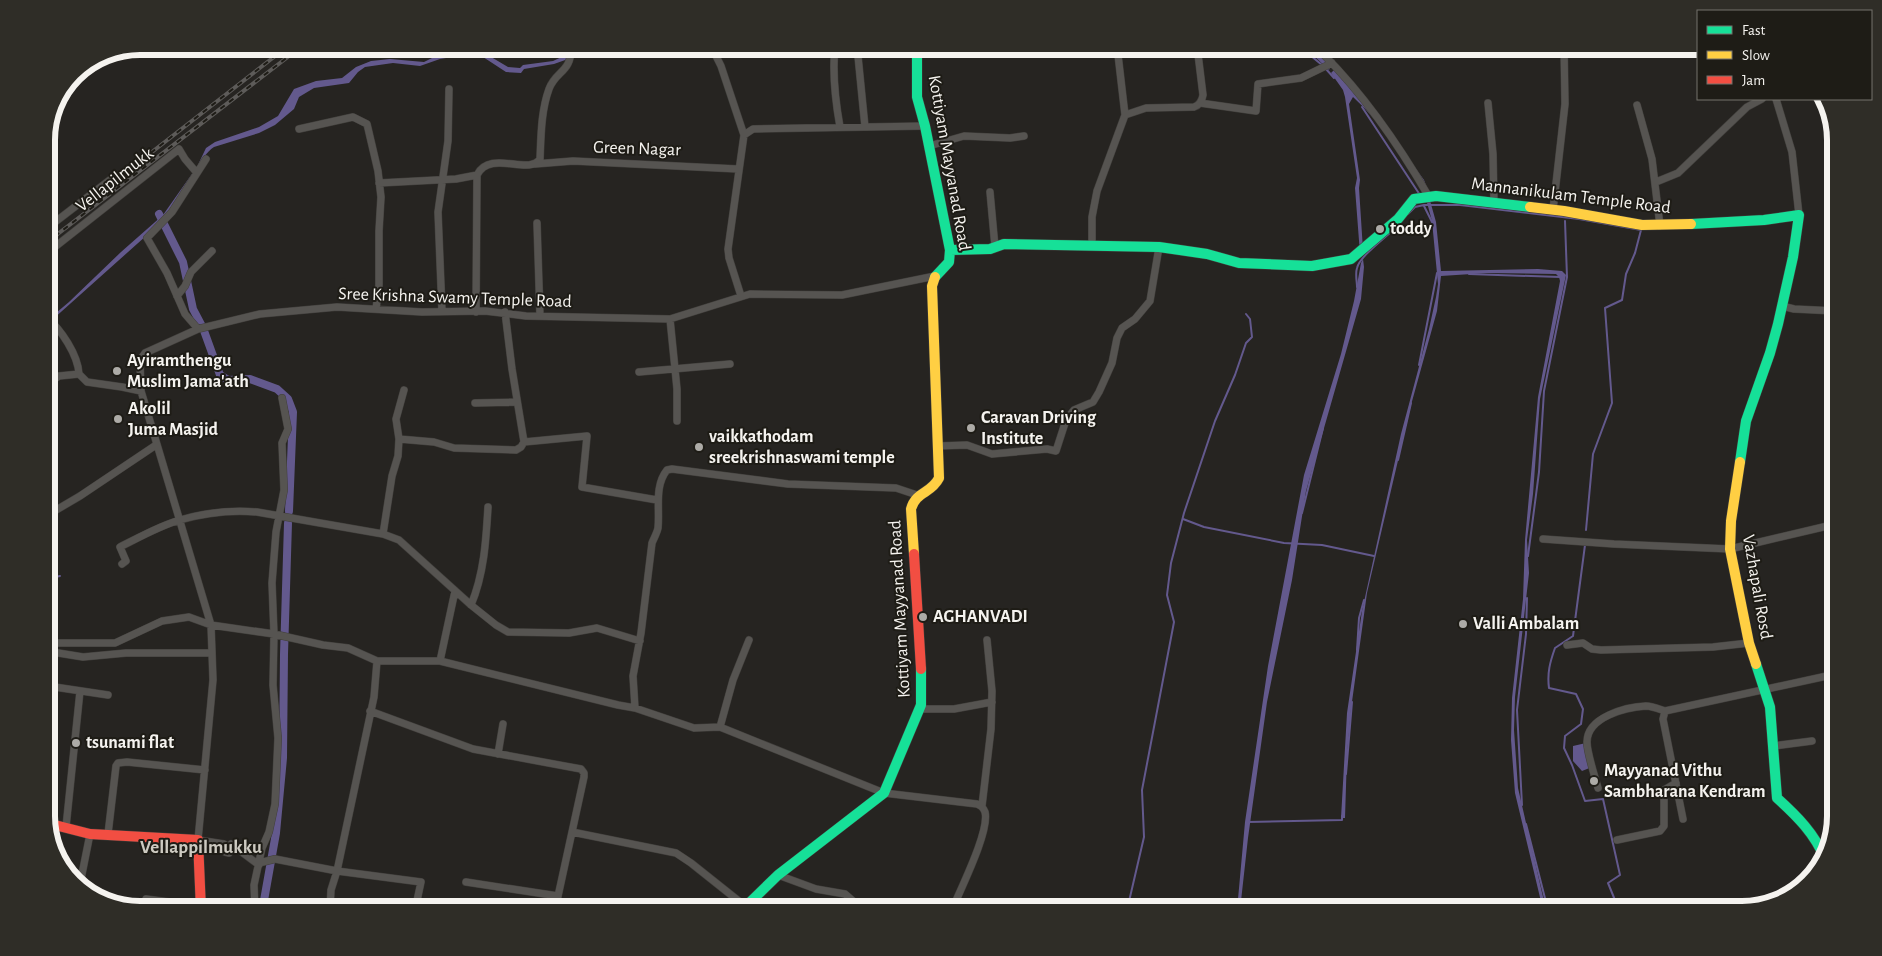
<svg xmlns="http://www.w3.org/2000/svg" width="1882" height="956" font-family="'Alegreya Sans',sans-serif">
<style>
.water{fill:#63598d}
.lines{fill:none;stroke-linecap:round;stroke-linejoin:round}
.stream{stroke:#63598d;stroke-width:2}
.canal{stroke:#63598d;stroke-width:8}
.street-casing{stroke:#413f3c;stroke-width:8}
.fast-casing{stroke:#413f3c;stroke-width:11}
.slow-casing{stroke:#413f3c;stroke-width:11}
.jam-casing{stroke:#413f3c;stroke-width:11}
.street{stroke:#565451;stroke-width:7}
.fast{stroke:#16e098;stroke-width:10}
.slow{stroke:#ffcf43;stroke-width:10}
.jam{stroke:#f24e42;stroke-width:10}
.rail-casing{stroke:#5d5b59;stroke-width:4}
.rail{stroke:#1e1c16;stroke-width:2;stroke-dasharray:5.5;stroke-linecap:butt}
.poi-dot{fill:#adaba7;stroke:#1e1c16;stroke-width:2}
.labels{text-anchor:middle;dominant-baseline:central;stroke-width:4;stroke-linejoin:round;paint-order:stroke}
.street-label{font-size:18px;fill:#f5f3ef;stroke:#1e1c16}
.poi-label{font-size:18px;font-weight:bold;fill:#f5f3ef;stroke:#1e1c16;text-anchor:start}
.neighbourhood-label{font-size:19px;font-weight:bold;fill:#cdcac1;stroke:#1e1c16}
.rim{fill:none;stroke:#f5f3ef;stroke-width:6}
</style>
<rect width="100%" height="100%" fill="#262421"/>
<!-- water -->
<path class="water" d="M591,46H609L573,58V52Z
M1300,46H1312L1319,55L1332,63L1329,70L1311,53Z
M467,50L481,51L508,67L520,68L523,65L553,61L568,54V59L554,64L524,69L521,73L506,72L480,55H464L440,59L420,66L393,63L365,67L358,72L349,83L314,88L299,97L294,109L275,125L259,133L214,147C206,152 202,161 196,169L206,148L215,142L259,127L278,116L294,89L316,81L342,78L356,67L371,61L390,59L424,62L442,53Z
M1335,69L1384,124L1424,180L1429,193C1405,161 1383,124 1353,97L1349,104L1360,180L1359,188L1363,250L1360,254L1355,188L1357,178L1345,97L1343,90L1331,73Z
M194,171L197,174L156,227L52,320L50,318L69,302L121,252L163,215Z
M1429,197L1436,222L1441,271L1538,269L1562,271L1566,275L1540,399L1533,494L1527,540L1529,573L1515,697L1514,730L1518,788L1546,910H1543L1515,793L1511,740L1512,698L1523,599L1525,540L1538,397L1560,281L1559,277L1556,274L1487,273L1441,276L1437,311L1411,405L1367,593L1351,709L1347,755L1345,818H1341L1347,713L1362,611L1401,434L1429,329L1436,297L1438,284L1432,221L1426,199Z
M1363,259L1364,267L1361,299L1306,491L1292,580L1267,702L1248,838L1240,910H1237L1245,822L1268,666L1304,475L1341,354L1354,301L1361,263Z
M1586,743L1592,767L1582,771L1573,761V746Z"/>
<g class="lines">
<!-- stream -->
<path class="stream" d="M1299,46L1322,65
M1326,69L1334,78
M1362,107L1420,195
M1424,206L1432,222
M1408,214L1415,207L1424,205H1460L1579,219L1641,230L1635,253L1626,274L1622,300L1605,308L1612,403L1593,454L1586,530
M1469,274L1560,277
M1357,287C1357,281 1355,274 1357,268C1360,255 1390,235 1400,223
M1419,365L1437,273
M1398,460L1411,403
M1302,513L1323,428
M1183,519L1204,527L1284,543L1322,545L1374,556
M1585,545L1573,636L1555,648C1550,662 1547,673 1549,688L1576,694L1583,709L1581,724L1565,736L1564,748L1572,765L1585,801L1603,799L1620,875L1608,883L1619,910
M1528,556L1539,472L1544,391L1567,277L1565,221
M46,579L60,576
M1357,650L1359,618L1364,600
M1346,774L1352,702
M1522,805L1517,710L1526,634L1527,598
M1248,822L1342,820V816
M1526,824L1548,910
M1127,910L1144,837L1142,790L1174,622L1167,595L1171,563L1184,513L1215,421L1235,375L1246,343L1252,337L1250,319L1246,314"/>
<!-- canal -->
<path class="canal" d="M159,214L183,262L193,309L203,328L220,375L228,380L250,379L277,389L288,399L293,412L289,511
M264,910L263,906L276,833L283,758L284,654L288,523"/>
<defs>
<path id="street" d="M271,46L272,48
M711,46L721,66L744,135L728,249L729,258L741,296
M835,46C832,74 835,99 840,127
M857,46L865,127
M1351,46L1326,51L1324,55C1366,97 1400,147 1429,197
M112,52L170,46
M1776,99L1792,152L1799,215
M1200,103L1256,111L1258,84L1301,78L1332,63
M1488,103L1493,154L1494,203
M1637,105L1652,159L1660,226
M1125,115L1146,108L1194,107C1200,105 1202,101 1203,95L1197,46
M299,129L353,117L367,124L378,171L381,197L379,231V285L376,309
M744,135L753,129L925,126
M929,146L964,136L1010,138L1024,136
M535,164L573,161L738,169
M1656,182L1678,173L1747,107L1762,99
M379,183L456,179L477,175
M990,192L995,247
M1553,210L1565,104L1564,46
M537,223L540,316
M46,229L115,176
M1092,245V217L1097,191L1125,115L1117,46
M46,254L179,149L185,159L197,173
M177,296L185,286L191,272L212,251
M1782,306L1794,309L1836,311
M442,311L438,212L448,141L449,89
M476,312L477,175C490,149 529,176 540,159C541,136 541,111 549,89C556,70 572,73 571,46
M505,312L512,369L524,442
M46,317C61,329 78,355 79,374
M670,319L677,389V421
M198,329L185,314L167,273L147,238L172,212L206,159
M639,372L730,364
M46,385L59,376L79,374L87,382L122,387L141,391
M475,403L517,402
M399,439L434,442L454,448L516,450L521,447L524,442L587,436L582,487L657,500
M937,446L967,445L992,454L1047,449L1056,451L1066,420L1074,410L1093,402L1099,392L1112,363L1117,338L1122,328L1135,319L1150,301L1159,247
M46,516L80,496L156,445
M383,534L399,540L471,605L496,625L508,632L569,633L597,628L640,641
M1543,539L1614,544L1730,549L1836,524
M122,564L126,561L120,547C138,538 161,525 180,520C204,513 233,510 257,512L383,534L392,476L398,456L399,439L396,419L404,390
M471,605C484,574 486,541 488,507
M46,634L55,643H115L162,621L189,617L211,625L274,634L323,645L348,648L377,661H440L618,705L635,708L694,728L720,727L884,793L977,804C981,806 983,807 985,812C990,831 960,890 952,910
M1567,645L1583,643L1592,649L1601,650L1713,647L1749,643
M46,651L83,657L126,653H212
M440,661L455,591
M48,686L108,695
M635,708L633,676L641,633L652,543C654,538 657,533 658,528C660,509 654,486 667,470L672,469L788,484L896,488L917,495
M919,709H954L992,702
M370,711L473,749L581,769L584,773V777L555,910
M720,727L733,680L749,640
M1773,746L1812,741
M498,754L503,724
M1598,788C1595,777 1587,753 1587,742C1587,717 1626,707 1646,706C1652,706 1659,709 1665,711
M982,806L991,729L992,691L987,640
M1683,819L1663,719L1665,711L1836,674
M66,827L80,691
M572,832L676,853L691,863L745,906
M108,834L116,766L118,763L127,762L205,770
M1617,840L1660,831L1664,826V790L1676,783
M259,863L275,859L337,871L421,882L415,910
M259,865L231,844L229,853L225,852L224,844L198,840L213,680L211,625L141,391L140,360L145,353L198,329L260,314L337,307L422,312L485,311L526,316L670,319L750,294L842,295L935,276
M778,875L816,889L845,894L861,908L888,910
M466,882L558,896
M80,884L90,834
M146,899L169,902H201
M330,908L331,890L337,871L374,697L377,661
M255,910L254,885L262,848L269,832L275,804L278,738L273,685L274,634L272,583L276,532L284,490L282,443L288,429L282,398"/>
<path id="fast" d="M917,46V97L925,126L950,250L949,262L935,277
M1691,224L1764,220L1799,215L1793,257L1778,324L1770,353L1746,421L1740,462
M950,250L990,249L1004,244L1159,247L1207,254L1239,263L1312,266L1351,259L1398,219L1414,199L1436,196L1530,207
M1756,664L1770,707L1777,798C1797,816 1815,834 1825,859
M742,910L778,875L884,793L921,705V669"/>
<path id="slow" d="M1530,207L1564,211L1642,225L1691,224
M1740,462L1731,521L1730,549L1749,643L1756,664
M914,554L911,509C916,491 931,494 939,478L932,286L935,277"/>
<path id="jam" d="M914,554L921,669
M47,823L90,834L198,840L201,910"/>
</defs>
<!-- street casing -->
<use href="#street" class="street-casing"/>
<!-- fast casing -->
<use href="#fast" class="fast-casing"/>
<!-- slow casing -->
<use href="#slow" class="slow-casing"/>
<!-- jam casing -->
<use href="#jam" class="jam-casing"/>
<!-- street -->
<use href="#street" class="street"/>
<!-- fast -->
<use href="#fast" class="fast"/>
<!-- slow -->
<use href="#slow" class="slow"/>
<!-- jam -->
<use href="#jam" class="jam"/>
<defs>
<path id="rail" d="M116,180L288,46
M46,243L302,46"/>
</defs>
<!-- rail casing -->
<use href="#rail" class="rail-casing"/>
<!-- rail -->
<use href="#rail" class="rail"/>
</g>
<!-- markers -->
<g class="poi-dot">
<circle cx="1380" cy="229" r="5"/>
<circle cx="117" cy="371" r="5"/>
<circle cx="118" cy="419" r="5"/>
<circle cx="971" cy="428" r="5"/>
<circle cx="699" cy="447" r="5"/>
<circle cx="923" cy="617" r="5"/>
<circle cx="1463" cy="624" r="5"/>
<circle cx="76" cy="743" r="5"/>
<circle cx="1594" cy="781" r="5"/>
</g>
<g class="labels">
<!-- street labels -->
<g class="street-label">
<text transform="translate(637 149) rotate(2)">Green Nagar</text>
<text transform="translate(949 163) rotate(80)">Kottiyam Mayyanad Road</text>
<text transform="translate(115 180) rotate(-38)">Vellapilmukk</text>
<text transform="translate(1571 196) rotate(7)">Mannanikulam Temple Road</text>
<text transform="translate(455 298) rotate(2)">Sree Krishna Swamy Temple Road</text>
<text transform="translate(1757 587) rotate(80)">Vazhapali Rosd</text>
<text transform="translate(900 609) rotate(-93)">Kottiyam Mayyanad Road</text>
</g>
<!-- poi labels -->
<g class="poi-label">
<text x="1390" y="229">toddy</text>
<text x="127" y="361">Ayiramthengu<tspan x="127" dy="21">Muslim Jama'ath</tspan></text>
<text x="128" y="409">Akolil<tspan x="128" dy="21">Juma Masjid</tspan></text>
<text x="981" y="418">Caravan Driving<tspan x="981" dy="21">Institute</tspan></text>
<text x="709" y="437">vaikkathodam<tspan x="709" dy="21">sreekrishnaswami temple</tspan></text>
<text x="933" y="617">AGHANVADI</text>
<text x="1473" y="624">Valli Ambalam</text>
<text x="86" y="743">tsunami flat</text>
<text x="1604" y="771">Mayyanad Vithu<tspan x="1604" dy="21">Sambharana Kendram</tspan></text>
</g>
<!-- neighbourhood labels -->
<g class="neighbourhood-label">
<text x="201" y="847">Vellappilmukku</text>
</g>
</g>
<!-- crop -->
<path d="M0 0H1882V956H0ZM140 55H1742A85 85 0 0 1 1827 140V816A85 85 0 0 1 1742 901H140A85 85 0 0 1 55 816V140A85 85 0 0 1 140 55Z" fill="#2f2d27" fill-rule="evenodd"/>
<path class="rim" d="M140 55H1742A85 85 0 0 1 1827 140V816A85 85 0 0 1 1742 901H140A85 85 0 0 1 55 816V140A85 85 0 0 1 140 55Z"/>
<!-- legend -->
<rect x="1697" y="10" width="175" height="90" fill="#1e1c16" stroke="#74726d"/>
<rect x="1707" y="26" width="25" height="8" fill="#16e098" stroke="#74726d"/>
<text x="1742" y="35" font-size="15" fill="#f5f3ef">Fast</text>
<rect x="1707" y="51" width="25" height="8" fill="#ffcf43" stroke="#74726d"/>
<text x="1742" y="60" font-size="15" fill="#f5f3ef">Slow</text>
<rect x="1707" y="76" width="25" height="8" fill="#f24e42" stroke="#74726d"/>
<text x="1742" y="85" font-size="15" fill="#f5f3ef">Jam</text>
</svg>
